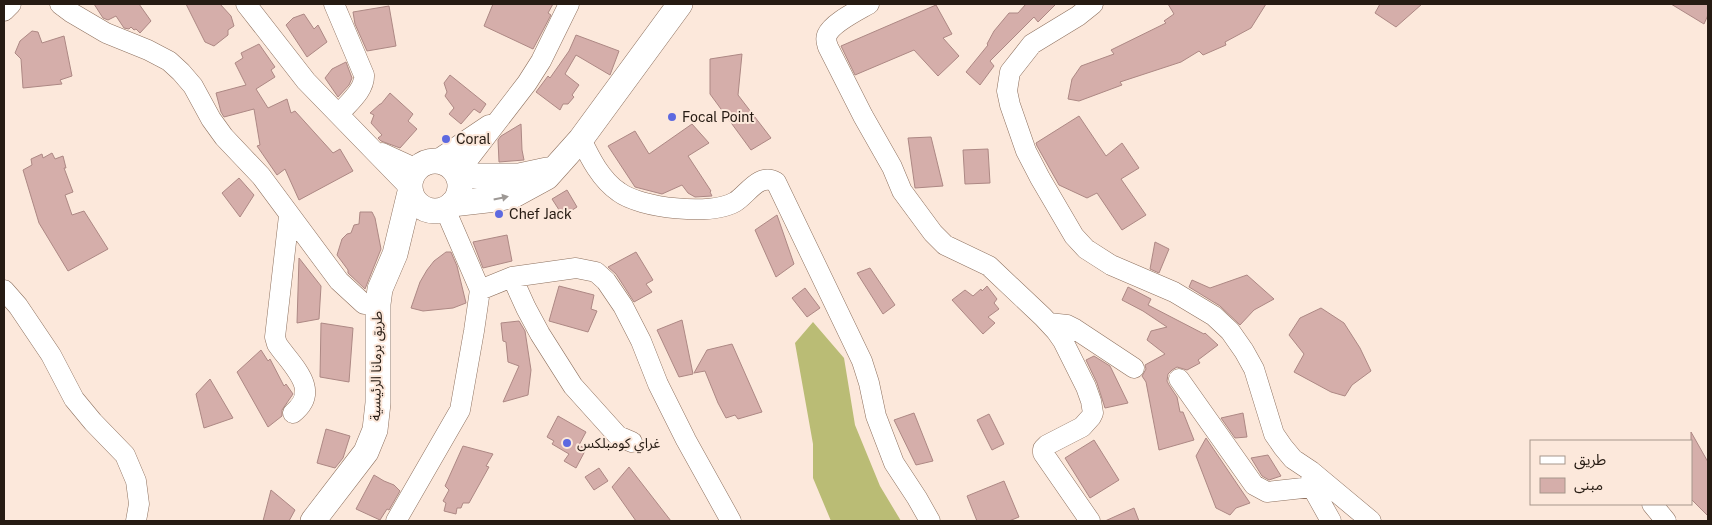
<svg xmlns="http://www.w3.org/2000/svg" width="1712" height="525" font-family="'Public Sans','Noto Sans Arabic',sans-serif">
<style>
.forest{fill:#babc75}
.building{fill:#d5aeaa;stroke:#ad8884}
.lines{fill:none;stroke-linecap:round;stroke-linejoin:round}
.minor-casing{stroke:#8d705e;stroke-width:21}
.major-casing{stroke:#8d705e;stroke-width:26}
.minor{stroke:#fff;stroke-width:20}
.major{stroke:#fff;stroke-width:25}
.oneway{fill:#9d9895}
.poi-dot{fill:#5d69e0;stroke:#fce8db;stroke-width:2}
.labels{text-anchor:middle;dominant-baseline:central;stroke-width:4;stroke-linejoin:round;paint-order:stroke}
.poi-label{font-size:14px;fill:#261b13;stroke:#fce8db;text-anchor:start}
.street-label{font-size:14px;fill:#261b13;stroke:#fce8db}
</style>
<rect width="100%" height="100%" fill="#fce8db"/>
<!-- forest -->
<path class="forest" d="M813,322L844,358L855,425L880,486L901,521H831L813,478V444L795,343Z"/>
<!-- building -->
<path class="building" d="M94,4H139L151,21L140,33L136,29L134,30L131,27L129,29L124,28L116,16L108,20L103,18Z
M186,4H220L231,16L234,26L228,30V35L214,46L205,42Z
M493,4H553L548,13L551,15L533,49L484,26Z
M1026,4H1056L1038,22L1034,17L990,61L994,66L980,85L966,72L988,45L987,44L994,31L1009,13H1018Z
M1168,4H1266L1251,28L1225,42L1226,45L1203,55L1199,51L1181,62L1120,82L1122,85L1079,101L1068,99L1072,79L1081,66L1114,54L1111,50L1166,23L1164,21L1174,14Z
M1380,4H1422L1396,27L1375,13Z
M1671,4H1708V15L1704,24Z
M936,5L952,34L943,38L959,56L938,76L914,50L855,75L841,46Z
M389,6L396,46L367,51L355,24L353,12Z
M304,14L314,29L318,25L327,42L307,57L286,25L293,18Z
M32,31L38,32L42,43L64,36L72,76L60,80L62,84L23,88L21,59L15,53L20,41Z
M576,35L619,51L610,75L576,55L565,74L579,85L572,95L574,97L568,104H563L560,110L536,92L548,76L550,78L569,51Z
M259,44L275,67L271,70L275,77L256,89L268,108L287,99L291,113L295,111L333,153L340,149L353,171L299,200L285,169L277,175L257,146L260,145L254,109L224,117L221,112L216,93L246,85L235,63L243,58L241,53Z
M742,54L738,95L771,138L751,150L710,94V59Z
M346,62L352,78L349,85L338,97L325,78L332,69Z
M450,75L486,104L480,113L474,109L461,124L449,114L454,108L445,96L447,92L444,83Z
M390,93L413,114L408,121L417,129L400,148L381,141L378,138L382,135L371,123L374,115L370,113L380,104H381Z
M1079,116L1106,156L1122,143L1139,168L1121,179L1146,215L1122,230L1097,193L1087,198L1059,185L1037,146L1036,143Z
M521,124L522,150L524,160L499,162L498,140L501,136Z
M692,124L709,143L688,156L711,191L710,192L712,196L695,197L688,193L682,185L662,194L635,187L608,146L635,131L649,154Z
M931,137L943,186L915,188L908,138Z
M988,149L990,183L965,184L963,150Z
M52,153L55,159L63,156L66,168H64L73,192L65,195L72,215L84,211L108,249L68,271L39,223L23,170L32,165L31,159L42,154L43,158Z
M239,178L254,195L240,217L222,193Z
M567,190L577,207L563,216L552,199Z
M360,212H372L375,218L381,249L365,289L348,273V270L337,255L342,239L347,234L351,233L354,225L359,224Z
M777,215L794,264L776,277L755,230Z
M507,235L512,261L483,268L473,242Z
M1155,242L1169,249L1159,273L1150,269Z
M446,252H451L457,266L466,303L453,308L423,311L411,308L420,282L427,270L434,261Z
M636,252L653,280L646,284L652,292L634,302L616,274L608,267Z
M299,258L321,286L319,319L297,323Z
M870,268L895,305L883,314L857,273Z
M1247,275L1274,299L1254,310L1240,325L1220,306L1189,287L1192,280L1210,288Z
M559,286L594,295L591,309L597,311L588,332L549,321Z
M987,286L997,299L994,303L999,309L988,317L995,323L983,334L952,300L965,290L973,296L981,289L982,291Z
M1128,287L1151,299L1148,305L1204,334L1205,333L1218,345L1198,360L1200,363L1187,370L1177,367L1172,370L1168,374L1167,381L1169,385L1177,397L1180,412H1183L1194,440L1159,450L1146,382L1142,376L1146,369L1145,365L1165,354L1147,340L1151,331L1167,327L1143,311L1122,300Z
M805,288L820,308L807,317L792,298Z
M1321,308L1344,323L1360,348L1371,371L1352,385L1345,396L1331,392L1294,372L1304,354L1289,335L1300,318Z
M682,320L693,374L679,377L657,330Z
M519,321L525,331L531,370L528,395L503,402L519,366L508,362L506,342L503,341L501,323Z
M321,323L353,328L349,382L320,377Z
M732,344L762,412L738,419L735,415L726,418L718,403L705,371L694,373L707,350Z
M261,350L268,361L270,359L284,386L286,384L293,394L282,410V416L268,427L237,372Z
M1094,356L1110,366L1128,403L1105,408L1097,383L1086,360Z
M210,379L233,418L204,428L196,394Z
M914,413L933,461L916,465L894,420Z
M1243,413L1247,437L1235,438L1221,418Z
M989,414L1004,444L992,450L977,420Z
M558,416L586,432L579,445L586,449L576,468L564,461L569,454L552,444L554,441L547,437Z
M326,429L350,436L343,458L335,468L317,463Z
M1691,432L1708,462V516L1691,499Z
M1206,438L1250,503L1236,508L1230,515L1216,508L1196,456Z
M1094,440L1119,480L1090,498L1065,458Z
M463,446L493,454L486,466L489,467L469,503H463L461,508H457L456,514L444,511L446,503L443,501L449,490L445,486Z
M1268,455L1281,476L1269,480L1262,476L1251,458Z
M629,467L671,521H636L612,487Z
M599,468L608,481L594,490L585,477Z
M374,475L384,481L394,485L400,491L389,510L387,509L380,520L356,509Z
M1004,481L1019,517L1009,521H977L967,496Z
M271,490L295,510L289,521H263Z
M1134,508L1139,521H1105Z"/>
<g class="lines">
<defs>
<path id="minor" d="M60,4L72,13L106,33L148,50L169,61L181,72L193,86L211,119L224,137L261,176L339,281L364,304H378
M246,4L306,81L410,188
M334,4L364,75C365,90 348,103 339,114
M869,4C857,11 832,23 827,35C825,40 827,43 828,47L863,116L892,167L902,191L933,233L945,245L989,266L1043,317L1056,331L1063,341L1086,387L1091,401L1093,413L1091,417L1082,427L1047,445L1043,449V453L1090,521
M1093,4L1078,16L1032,44L1010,72L1007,91L1010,105L1026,151L1040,178L1074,236L1086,249L1111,265L1174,292L1214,316L1230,331L1244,351L1254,369L1274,434L1283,447L1293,459L1311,471L1371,521
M4,11L11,4
M581,139C590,158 601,180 619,192C640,208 711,216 735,202C747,195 759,172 776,182L862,361L869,383L876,416L894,463L917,498L930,521
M382,153L417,169
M434,162L489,125
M457,174L527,83L541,61L569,4
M289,216L275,337L277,344C292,366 322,390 293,413
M512,277L526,308L540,334L573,386L618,436L632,442
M4,290L18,306L51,355L74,399L93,422L125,455L136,481L139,504L136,521
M480,290L512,277L576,268L596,272L606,281L623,306L641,341L658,384L686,440L731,521
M1049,323L1067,325L1075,329L1134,368
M1179,379L1254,485L1267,492L1312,487
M1311,474L1312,487L1331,521
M1652,504L1666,521
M396,521L460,410L474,331L480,290L445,209"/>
<path id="major" d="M410 186a25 25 0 1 1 50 0a25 25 0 1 1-50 0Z
M458,176H519L547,170
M452,204L496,199L514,195L547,177L581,139L680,4
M313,521L366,452L375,430L378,403V304L380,289L395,254L410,192"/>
</defs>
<!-- minor casing -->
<use href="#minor" class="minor-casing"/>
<!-- major casing -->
<use href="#major" class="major-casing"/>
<!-- minor -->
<use href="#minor" class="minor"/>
<!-- major -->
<use href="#major" class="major"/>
</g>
<!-- one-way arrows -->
<defs><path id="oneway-solid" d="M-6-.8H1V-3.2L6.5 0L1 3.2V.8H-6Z" transform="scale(1.25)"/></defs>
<use class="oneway" href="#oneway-solid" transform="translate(501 198) rotate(-12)"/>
<!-- markers -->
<g class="poi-dot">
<circle cx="672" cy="117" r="5"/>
<circle cx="446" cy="139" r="5"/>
<circle cx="499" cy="214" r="5"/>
<circle cx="567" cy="443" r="5"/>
</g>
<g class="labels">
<!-- poi labels -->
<g class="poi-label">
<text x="682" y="117">Focal Point</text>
<text x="456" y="139">Coral</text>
<text x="509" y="214">Chef Jack</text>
<text x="577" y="443">غراي كومبلكس</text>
</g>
<!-- street labels -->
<g class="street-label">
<text transform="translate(376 366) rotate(-89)">طريق برمانا الرئيسية</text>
</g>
</g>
<!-- border -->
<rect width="1712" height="525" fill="none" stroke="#261b13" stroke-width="10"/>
<!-- legend -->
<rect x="1530" y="440" width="162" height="65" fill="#fce8db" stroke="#a6968b"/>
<rect x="1540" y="456" width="25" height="8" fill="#ffffff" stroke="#a6968b"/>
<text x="1574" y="465" font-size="15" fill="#261b13">طريق</text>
<rect x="1540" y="478" width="25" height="15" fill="#d5aeaa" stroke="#a6968b"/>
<text x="1574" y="490" font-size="15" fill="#261b13">مبنى</text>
</svg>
